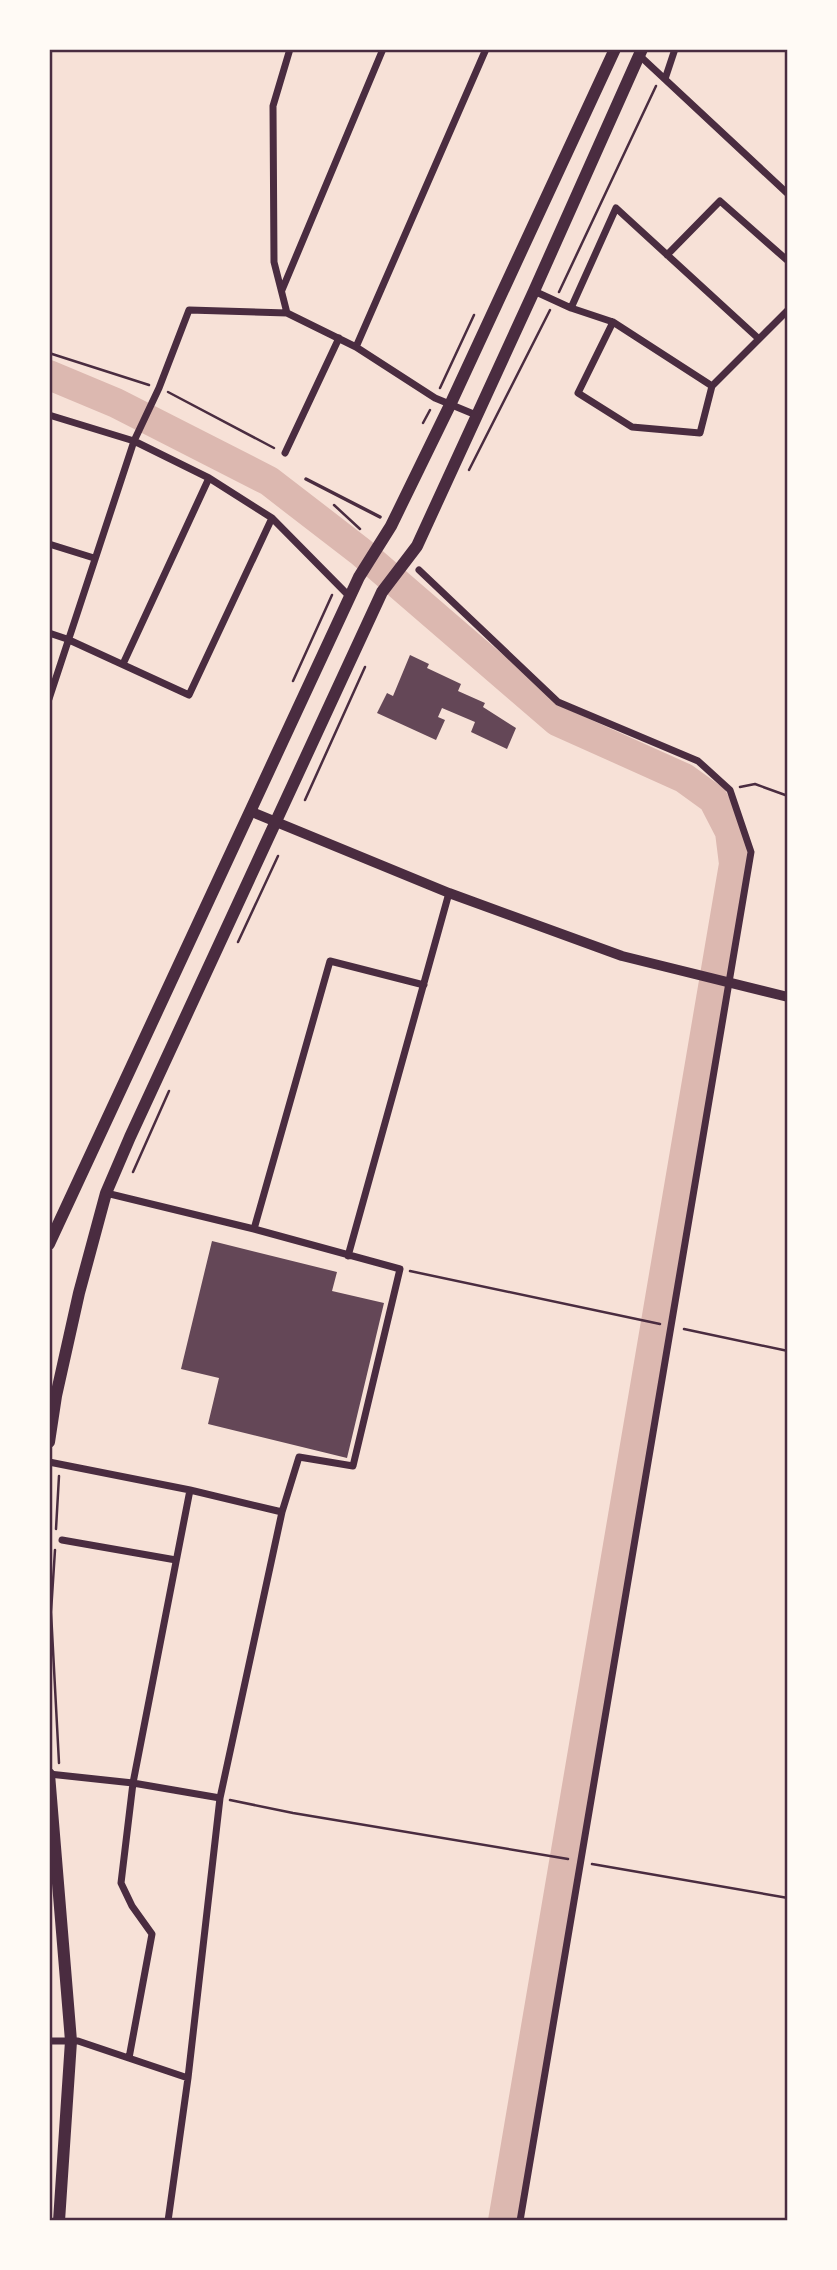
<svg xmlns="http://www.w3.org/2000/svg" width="837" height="2270" font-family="'IBM Plex Sans',sans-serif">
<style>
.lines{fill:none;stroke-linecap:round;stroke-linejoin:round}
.river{stroke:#dcb8b0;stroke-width:30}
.building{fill:#644757}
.path{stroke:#4a2c40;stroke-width:2.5}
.service{stroke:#4a2c40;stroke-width:3.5}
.minor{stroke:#4a2c40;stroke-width:7}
.secondary{stroke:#4a2c40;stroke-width:10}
.trunk{stroke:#4a2c40;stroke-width:12}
.neatline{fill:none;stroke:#4a2c40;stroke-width:2.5}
</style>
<rect width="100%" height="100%" fill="#f7e1d7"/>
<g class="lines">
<!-- river -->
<path class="river" d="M49,375L116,403L269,481L361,552L557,721L684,778L713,799L730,832L734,864L503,2221"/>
</g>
<!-- building -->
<path class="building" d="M410,655L429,664L427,668L461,684L458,691L485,703L483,707L516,728L507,749L471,732L475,722L442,708L438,717L445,720L436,740L377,713L387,693L393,696Z
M212,1241L337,1272L332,1291L384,1303L347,1458L208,1424L219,1378L181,1369Z"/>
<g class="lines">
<!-- path -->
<path class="path" d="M559,292L656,86
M49,353L149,385
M440,388L474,315
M168,392L274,448
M423,423L430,410
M469,470L550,310
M334,505L360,529
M293,681L332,595
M740,787L755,784L788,796
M305,800L365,667
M238,942L278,856
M133,1172L169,1091
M410,1271L660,1324
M684,1329L788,1351
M56,1529L59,1476
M55,1550L51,1612L59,1763
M230,1800L293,1813L568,1859
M592,1864L788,1898"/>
<!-- service -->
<path class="service" d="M306,479L380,517"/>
<!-- minor -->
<path class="minor" d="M640,56L788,194
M665,79L675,49
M667,255L720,201L788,261
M282,290L383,49
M534,291L571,308L613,322L712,386
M571,308L616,208L759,339
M287,313L356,347L486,49
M613,322L578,393L632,427L700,433L712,386L788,310
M356,347L435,398L476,415
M49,415L134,441L209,478L272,518L350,597
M285,453L339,338
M49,544L94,558
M419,570L558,702L698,761L730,790L751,852L520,2221
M49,633L67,639L189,695L272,518
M123,664L209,478
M49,699L134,441L159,388L189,310L287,313L274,262L273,106L290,49
M106,1193L254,1229L400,1269L353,1466L299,1457L282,1512L220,1798L188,2078L168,2221
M254,1229L330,961L424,985
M348,1256L449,893
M49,1462L190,1490L282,1512
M62,1540L176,1560
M49,1774L133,1783L220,1798
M49,2041H78L188,2078
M129,2058L152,1934L132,1906L121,1883L133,1783L190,1490"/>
<!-- secondary -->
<path class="secondary" d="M252,812L449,893L622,956L788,997"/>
<!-- trunk -->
<path class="trunk" d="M49,1244L359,577L391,526L450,405L615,49
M49,1442L56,1396L79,1293L106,1193L130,1137L382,592L417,546L534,291L642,49
M49,1774L71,2041L59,2221"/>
</g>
<!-- border -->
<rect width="837" height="2270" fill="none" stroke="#fffaf5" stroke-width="102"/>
<rect x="51" y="51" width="735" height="2168" class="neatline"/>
</svg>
